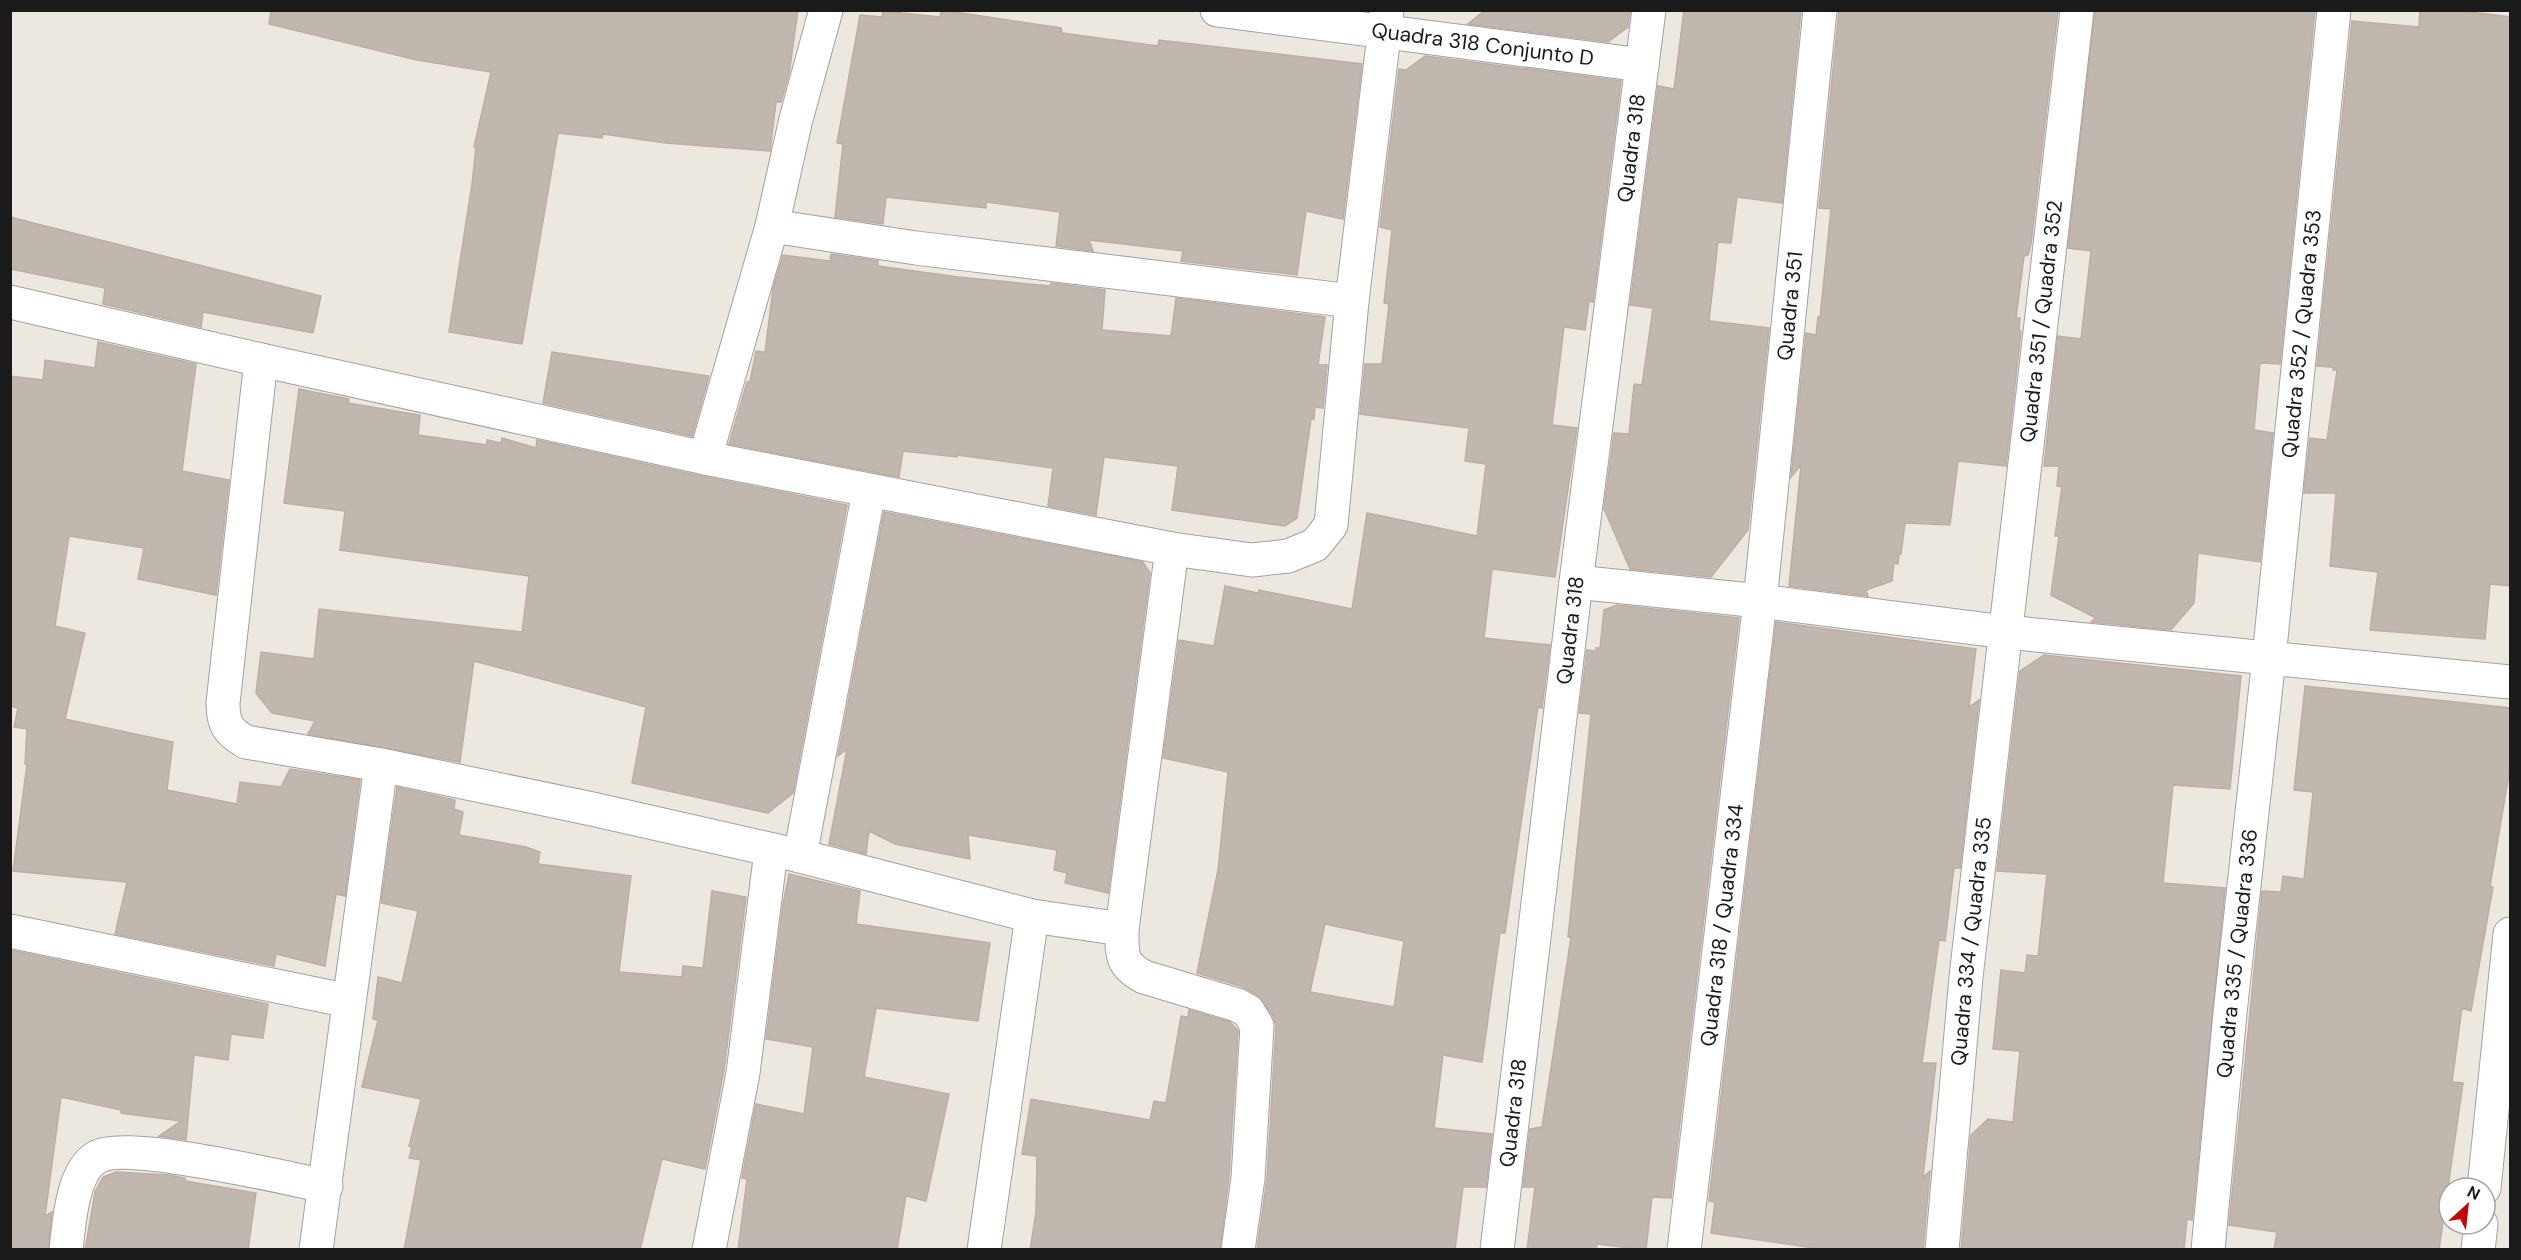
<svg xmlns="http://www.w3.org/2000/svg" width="2521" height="1260" font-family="'DM Sans',sans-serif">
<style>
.building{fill:#c0b7af;stroke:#bfada1;stroke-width:1.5;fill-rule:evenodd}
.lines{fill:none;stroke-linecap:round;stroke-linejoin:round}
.street-casing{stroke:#a1a1a1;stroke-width:35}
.street{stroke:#fff;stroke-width:33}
.labels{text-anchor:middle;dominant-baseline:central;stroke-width:4.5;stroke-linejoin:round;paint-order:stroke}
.street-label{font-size:21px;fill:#1a1a1a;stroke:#fff}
</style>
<rect width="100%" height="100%" fill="#ede8df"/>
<!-- building -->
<path class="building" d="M271,10H798L789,74L781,102H776L770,151L666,143L603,134L602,138L558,133L522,344L449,332L472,184L476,147H474L491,72L417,60L269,24Z
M941,10L1061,28L1062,33L1158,46L1159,40L1362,64L1343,219L1306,211L1297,275L1181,261L1183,251L1089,240L1093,251L1056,246L1060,212L986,202V208L886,197L883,224L835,217L843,144L837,143L860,15L882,17L883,11L940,17Z
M1485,10H1630L1628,27L1608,42L1468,24Z
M1684,10H1801L1782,203L1737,197L1731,243L1718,242L1709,321L1769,328L1748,530L1711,577L1630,569L1604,509L1614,433L1629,434L1634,384L1642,385L1653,308L1630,305L1658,86L1674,89Z
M1839,10H2058L2031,244L2028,255L2024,256L2016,318H2020L2019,330L2021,331L2006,466L1958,461L1950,525L1905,523L1901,554H1899L1898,564L1894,563L1892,581L1866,590L1868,596L1789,586L1801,465L1791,477L1806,333L1816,335L1818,317L1820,318L1831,209L1819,208Z
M2095,10H2315L2280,364L2260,363L2254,430L2273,433L2260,562L2198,553L2194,603L2171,630L2091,622L2096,618L2051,595L2059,536H2055L2062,487L2057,486L2059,466H2044L2058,336L2081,339L2091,251L2068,248Z
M2420,10H2454L2511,17V586L2490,584L2485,639L2370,630L2378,572L2330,566L2336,493H2304L2310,438L2327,440L2337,370H2333V367L2317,366L2352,21L2419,27Z
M1425,56L1621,81L1593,302L1589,301L1585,330L1564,327L1552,425L1577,428L1555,577L1492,569L1484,638L1550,645L1542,708L1538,707L1505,933H1500L1482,1062L1443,1055L1434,1128L1492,1134L1486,1187H1463L1455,1250H1257L1267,1179L1276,1026L1273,1016L1257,995L1243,987L1197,973L1218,870L1228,772L1163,758L1179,640L1214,646L1225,586L1258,593L1259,590L1352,609L1367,513L1477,536L1486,464L1465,461L1469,428L1360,414L1365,364H1382L1389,304L1384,303L1392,230L1380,227L1399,69L1406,70ZM1325,924L1404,941L1394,1007L1310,992Z
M10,217L321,296L313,333L203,312L201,327L103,304L105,288L10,269Z
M831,254L878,261V266L958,277L1050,286L1051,283L1105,290L1102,330L1171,336L1176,298L1325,317L1318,365H1327L1323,408L1315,407L1314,419H1311L1297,518L1285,526L1172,510L1178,466L1104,457L1096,515L1048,506L1053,468L957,455V457L903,451L899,477L729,444L747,382H750L756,351L765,352L773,289L783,255L830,261Z
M98,342L196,364L182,471L229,480L216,595L138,579L144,548L69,536L55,626L85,633L65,719L173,742L167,790L237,804L240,782L281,787L290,769L360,780L345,896L336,894L325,966L276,954L274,966L115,934L127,882L13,871L27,764H25L27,729L14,727L18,708L10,706V376L43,380L45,360L95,368Z
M552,352L709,376L692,436L543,403Z
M299,389L349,399L348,403L420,415L418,435L487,445V440L501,443L502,438L536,448L537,440L701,476L847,505L793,793L768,813L632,783L646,707L474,661L460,762L308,734L315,721L272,713L256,693L261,652L314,659L319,609L522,632L529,576L340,550L345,511L284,503Z
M884,512L1143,562L1150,573L1108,893L1065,883L1067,873L1054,870L1057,850L968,835L970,859L895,844L869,831L866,854L829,844L847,749L838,756Z
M1617,605L1739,618L1671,1198L1652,1197L1646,1250L1597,1244L1596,1250H1527L1535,1187H1523L1530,1129L1542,1127L1571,937H1568L1591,714L1579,713L1587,650L1596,651V648H1600L1604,610Z
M1776,622L1976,649L1969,707L1979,700L1960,868H1954L1945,941L1939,940L1922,1063H1936L1923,1177L1930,1171L1923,1250H1828L1711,1233L1715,1202L1709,1201Z
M2044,655L2241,676L2230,789L2173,785L2163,883L2225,888L2192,1220L2187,1219L2184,1250H1961L1971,1135L1988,1119L2013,1122L2020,1051L1993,1049L2001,970L2025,973L2027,955L2038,956L2047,874L1997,871L2020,671Z
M2305,686L2511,708V762L2490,886L2493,887L2471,1011L2462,1008L2452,1082L2463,1083L2439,1250H2274L2277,1232L2229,1225L2262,891L2281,892L2283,876L2304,879L2313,792L2294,790Z
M397,787L455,800L454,809L463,812L459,835L526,847L540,852L538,864L631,876L619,972L682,977L683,966L703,968L712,891L746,897L724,1070L705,1169L662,1159L640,1250H404L421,1160L409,1158L412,1147L409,1146L421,1099L362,1087L378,1020L373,1019L378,977L402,983L418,911L381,903Z
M789,874L860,891L856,924L990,943L978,1021L876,1008L864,1077L949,1094L926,1201L906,1196L897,1250H738L747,1179L742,1178L756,1104L804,1114L813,1047L766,1039L783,904Z
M10,950L268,1004L263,1038L231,1034L228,1060L194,1055L186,1140L159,1136L181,1121L121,1113V1110L61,1097L45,1216L52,1212L48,1250H10Z
M1189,1010L1230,1022L1238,1031L1229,1176L1220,1250H1030L1036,1212L1037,1156L1022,1154L1031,1099L1150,1120L1154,1101L1166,1103L1181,1016L1188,1017Z
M116,1172L169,1175L185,1178V1181L256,1193L248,1250H85L95,1192L103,1177Z"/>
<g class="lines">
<defs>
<g id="street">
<path id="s1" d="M1217,10L1642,65"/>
<path d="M772,226L916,248L1352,301"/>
<path d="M10,302L261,360L705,458L1172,549L1252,560L1288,556L1315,545L1331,525L1352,301L1387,10"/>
<path d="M261,360L223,703C223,724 228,732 246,742L381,765L592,809L800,856L1032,916L1122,929"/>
<path d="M705,458L772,226L796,119L826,10"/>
<path d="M1172,549L1122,929C1122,954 1120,964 1144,977L1237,1005L1248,1011L1257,1026L1248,1178L1238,1250"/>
<path d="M1576,582L1760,601L2006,632L2510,682"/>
<path d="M800,856L869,491"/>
<path d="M10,931L349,1001"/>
<path d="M2484,1188L2510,934"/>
<path d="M66,1250C69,1224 72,1171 97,1157C127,1140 285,1178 326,1186"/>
<path d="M316,1250L381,765"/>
<path d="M709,1250L743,1073L771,851"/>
<path d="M984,1250L1032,916"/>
<path id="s2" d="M1497,1250L1576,582L1649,10"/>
<path id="s3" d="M1684,1250L1760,601L1820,10"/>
<path id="s4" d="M1942,1250L1966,977L2077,10"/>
<path id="s5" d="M2208,1250L2230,1013L2269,658L2334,10"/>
<path d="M2478,1250L2481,1224"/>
</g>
</defs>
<!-- street casing -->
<use href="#street" class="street-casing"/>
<!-- street -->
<use href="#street" class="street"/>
</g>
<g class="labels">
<!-- street labels -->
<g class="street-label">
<text stroke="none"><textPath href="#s1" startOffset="268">Quadra 318 Conjunto D</textPath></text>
<text stroke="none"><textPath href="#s2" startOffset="1110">Quadra 318</textPath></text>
<text stroke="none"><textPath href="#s3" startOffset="950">Quadra 351</textPath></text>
<text stroke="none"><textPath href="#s4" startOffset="934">Quadra 351 / Quadra 352</textPath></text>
<text stroke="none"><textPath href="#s5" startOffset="921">Quadra 352 / Quadra 353</textPath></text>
<text stroke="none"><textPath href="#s2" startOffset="624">Quadra 318</textPath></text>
<text stroke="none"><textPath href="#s3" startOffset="327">Quadra 318 / Quadra 334</textPath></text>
<text stroke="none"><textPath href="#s4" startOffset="310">Quadra 334 / Quadra 335</textPath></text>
<text stroke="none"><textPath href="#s5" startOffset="298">Quadra 335 / Quadra 336</textPath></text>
<text stroke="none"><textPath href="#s2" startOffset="138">Quadra 318</textPath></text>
</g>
</g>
<!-- border -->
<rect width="2521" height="1260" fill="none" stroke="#1a1a1a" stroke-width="24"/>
<!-- north arrow -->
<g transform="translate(2467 1206) rotate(27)"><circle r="28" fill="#ffffff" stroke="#a3a3a3" stroke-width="1.5"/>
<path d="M0-4.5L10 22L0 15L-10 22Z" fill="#c50007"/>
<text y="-9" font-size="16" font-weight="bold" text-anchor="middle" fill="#1a1a1a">N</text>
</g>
</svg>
